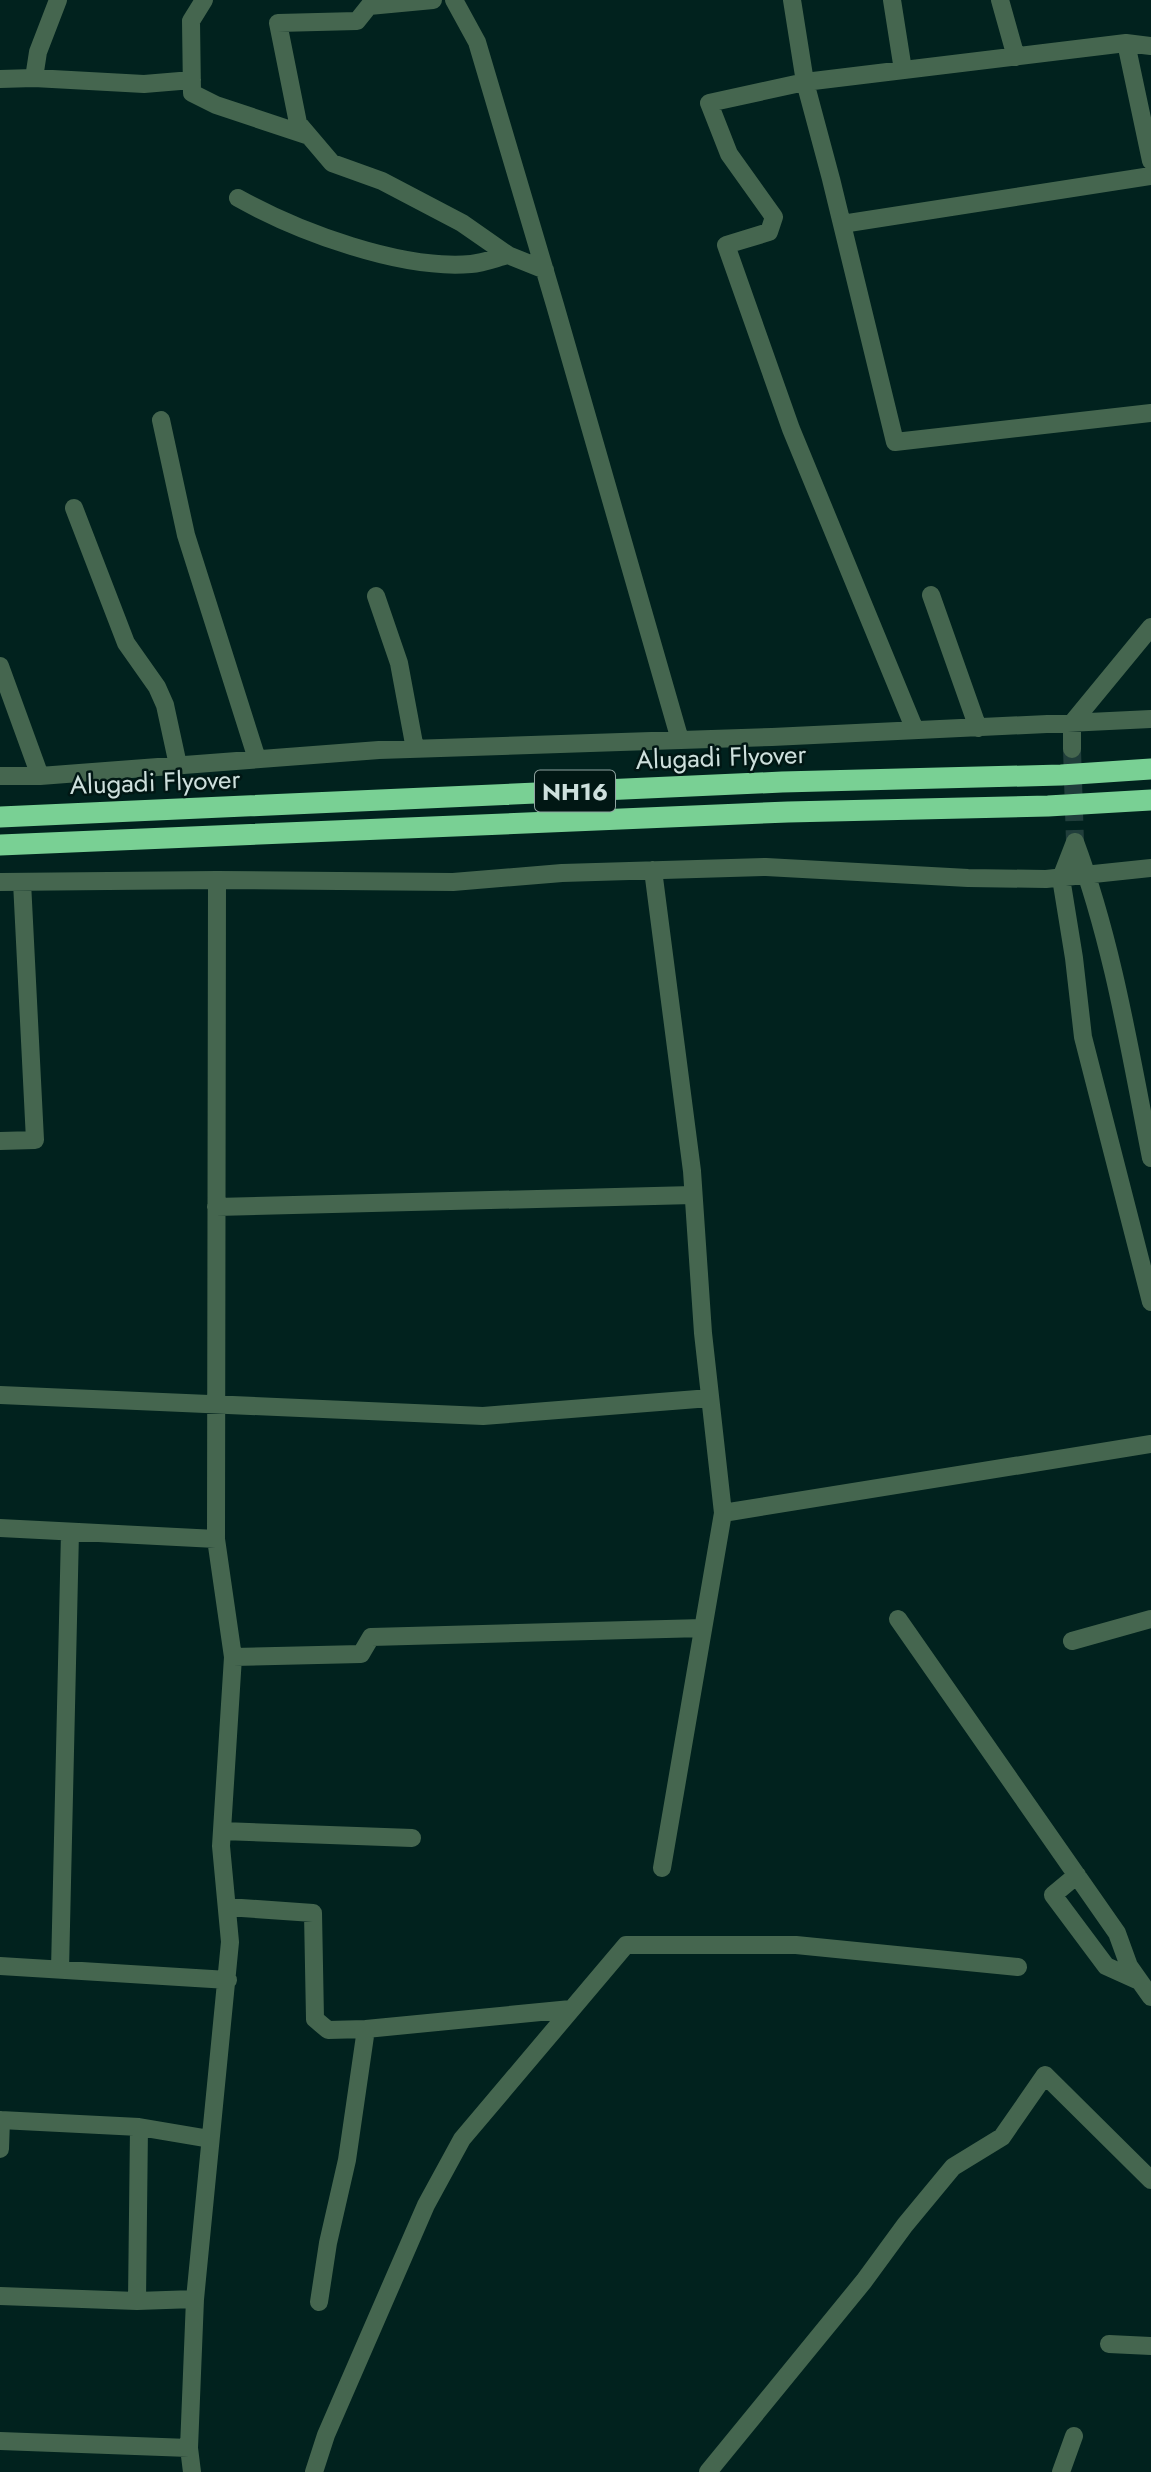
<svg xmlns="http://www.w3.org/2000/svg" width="1151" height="2472" font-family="Jost,sans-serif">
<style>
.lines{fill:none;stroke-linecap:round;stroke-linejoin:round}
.minor-tunnel{stroke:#203e3b;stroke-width:18;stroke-dasharray:18 9;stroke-linecap:butt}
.minor{stroke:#45664f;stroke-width:18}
.highway-bridge{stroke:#79d094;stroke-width:21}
.labels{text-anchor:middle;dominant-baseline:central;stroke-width:5;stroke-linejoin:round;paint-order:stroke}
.shield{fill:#011714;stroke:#90a4a1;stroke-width:2}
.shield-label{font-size:24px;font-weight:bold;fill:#cee0dd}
.street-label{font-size:26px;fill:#cee0dd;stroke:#011714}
</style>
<rect width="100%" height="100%" fill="#01221e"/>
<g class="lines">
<!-- minor-tunnel -->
<path class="minor-tunnel" d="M1072,749L1075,842"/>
<!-- minor -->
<path class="minor" d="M58,0L38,52L34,78L144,84L192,80
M204,0L191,21L192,93L216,105L309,136
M433,0L369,6L357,21L278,23L298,123L332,163L382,181L462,223L508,255L545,270
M454,0L477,42L555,305L680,740
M792,0L805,82L709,103L729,154L774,217L769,232L726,245L791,429L915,730
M892,0L903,70
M1000,0L1016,57
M1126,43L805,82L831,179L895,442L1151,413
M1151,46L1126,43L1151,161
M0,79L34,78
M238,198C299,232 401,270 471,264C483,263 496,258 508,255
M842,224L1151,176
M161,420L186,535L257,759
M74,508L126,643L157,687L165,705L178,765
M931,595L978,728
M376,596L399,663L415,749
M0,666L40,776
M1072,749V723L1151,627
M0,776H40L379,750L772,737L1151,719
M1075,842L1061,878L1074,958L1083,1037L1151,1302
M1075,842C1113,944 1130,1052 1151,1158
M653,870L692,1171L703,1333L723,1513L1151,1444
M0,882L217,880L453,882L562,873L766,867L968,878L1046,879L1151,868
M0,1141L35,1140L22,882
M216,1207L693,1195
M0,1395L483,1416L710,1398
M0,1528L216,1539
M898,1619L1117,1933L1129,1966L1151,1997
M1072,1641L1151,1619
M233,1657L361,1654L371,1637L703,1628
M222,1831L412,1838
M662,1868L723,1513
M1077,1875L1053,1895L1106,1966L1137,1980
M227,1907L313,1913L315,2019L328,2030L366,2029L347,2160L328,2243L319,2302
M0,1966L228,1980
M60,1970L70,1532
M366,2029L571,2009
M0,2120L139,2127L210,2139
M0,2149L1,2120
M0,2296L137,2301L195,2299
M137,2301L139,2127
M1109,2344L1151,2346
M0,2441L189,2448
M192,2472L189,2448L195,2299L230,1942L221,1846L233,1657L216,1539L217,880
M314,2472L326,2435L426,2205L462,2139L626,1945H796L1018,1967
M708,2472L864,2281L905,2225L953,2167L1002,2137L1045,2075L1151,2180
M1061,2472L1074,2436"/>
<!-- highway-bridge -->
<path class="highway-bridge" d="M0,817L782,782L1061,775L1151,769
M0,845L788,812L1048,806L1151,800"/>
</g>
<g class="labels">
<!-- shield labels -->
<rect class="shield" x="535" y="770.5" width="80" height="41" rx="5"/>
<g class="shield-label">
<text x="575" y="791">NH16</text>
</g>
<!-- street labels -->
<g class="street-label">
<text transform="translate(721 757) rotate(-2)">Alugadi Flyover</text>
<text transform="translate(155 782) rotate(-2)">Alugadi Flyover</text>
</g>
</g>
</svg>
